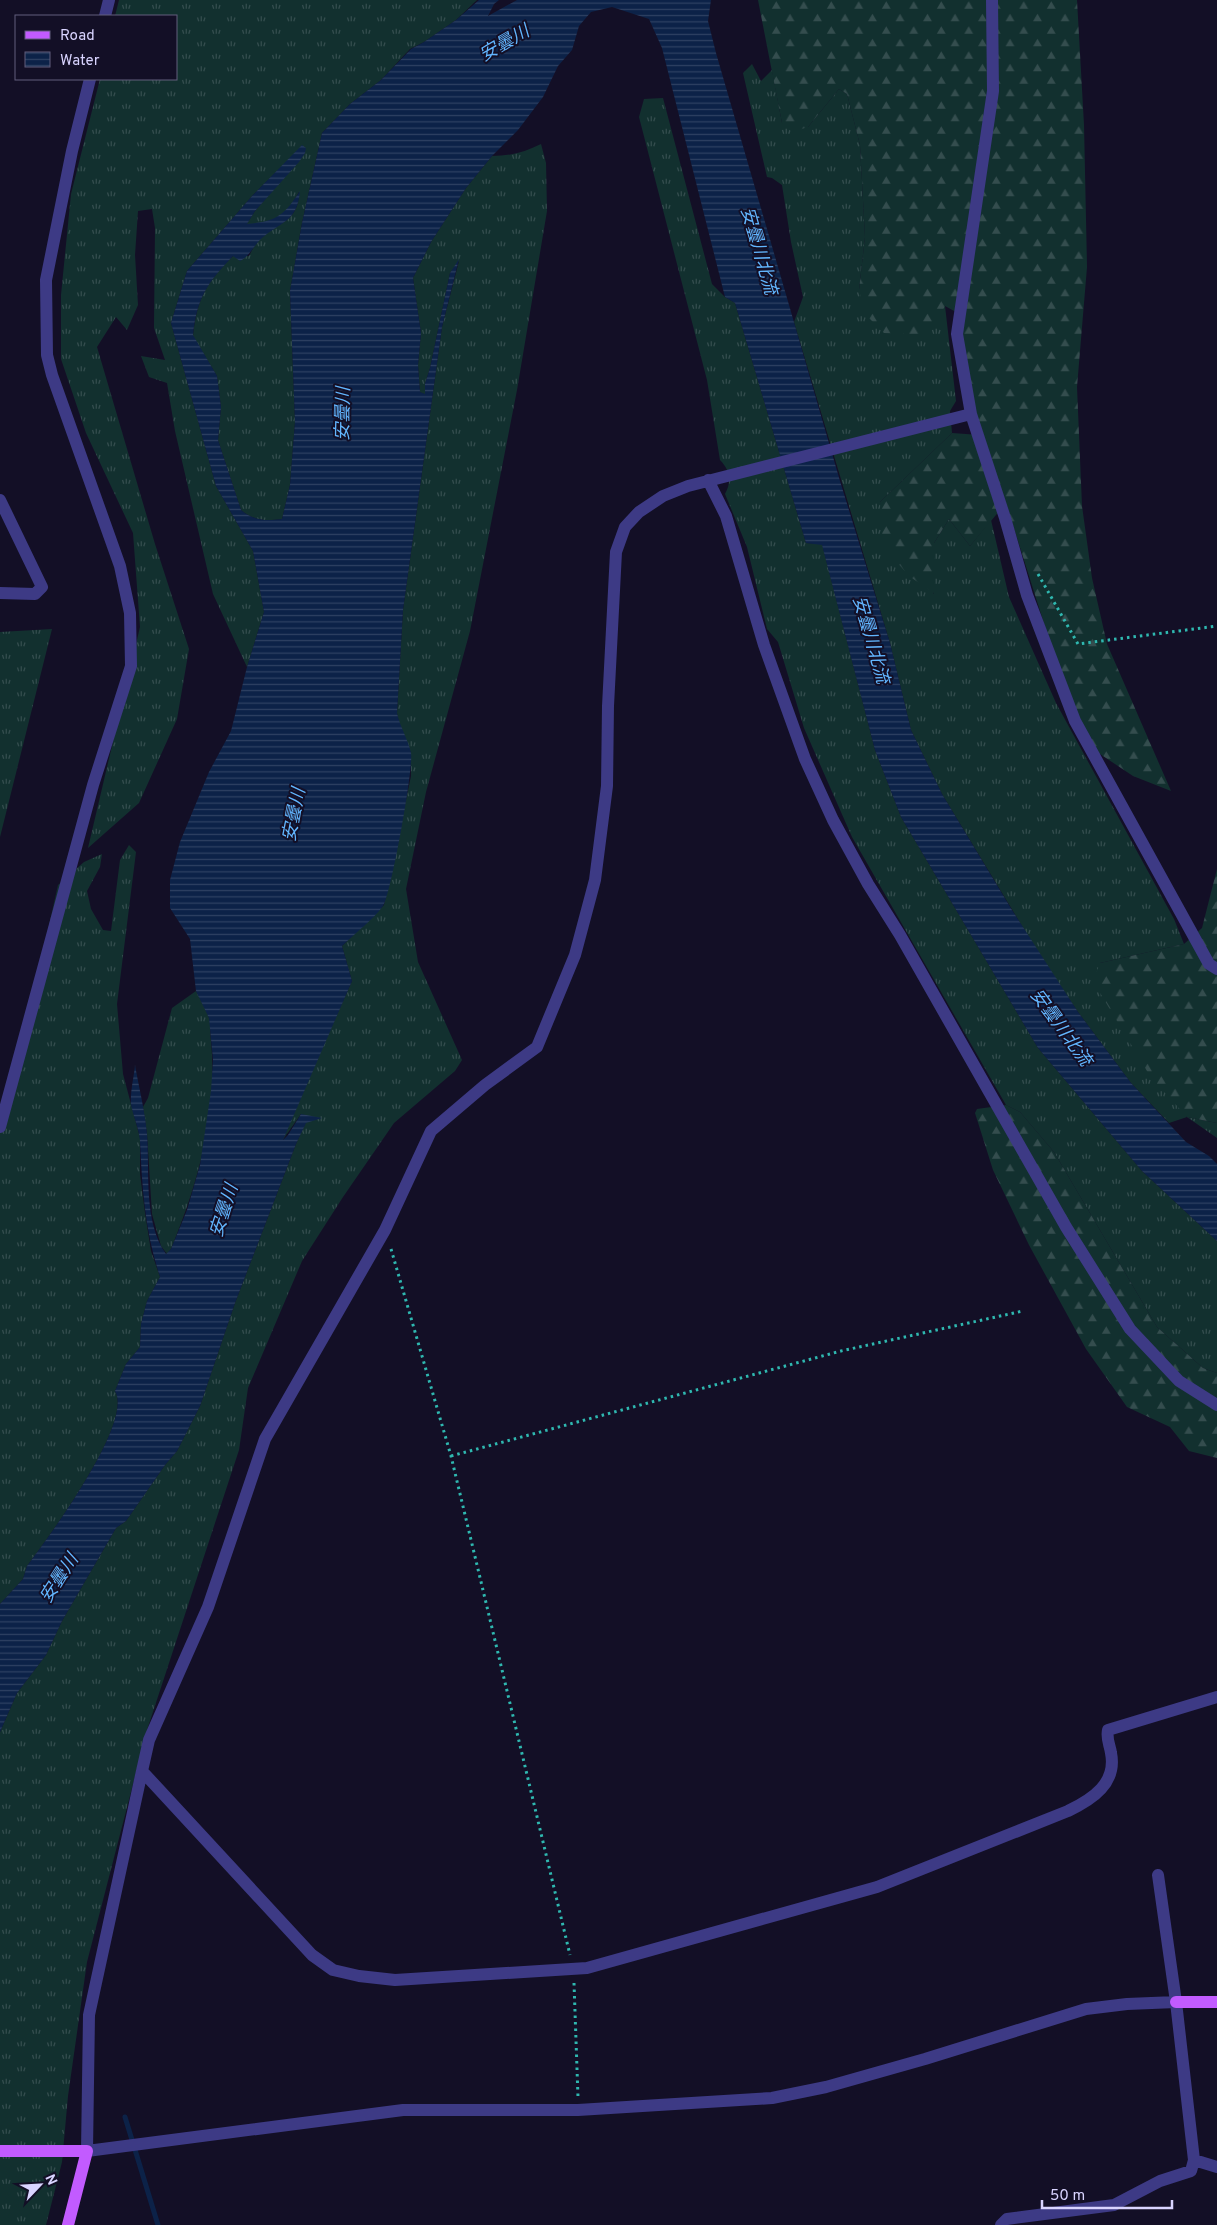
<svg xmlns="http://www.w3.org/2000/svg" width="1217" height="2225" font-family="Overpass,'Noto Sans JP',sans-serif">
<style>
.grass{fill:url(#grass-tufts)}
.forest{fill:url(#forest-firs)}
.water{fill:url(#water-rules)}
.lines{fill:none;stroke-linecap:round;stroke-linejoin:round}
.stream{stroke:#0c2248;stroke-width:5}
.path{stroke:#2fb8b0;stroke-width:3;stroke-dasharray:2.5 4;stroke-linecap:butt}
.minor{stroke:#3d3a85;stroke-width:12}
.major{stroke:#c25bff;stroke-width:12}
.labels{text-anchor:middle;dominant-baseline:central;stroke-width:4;stroke-linejoin:round;paint-order:stroke}
.water-label{font-size:18px;font-style:italic;fill:#62b6ff;stroke:#130f26}
</style>
<defs>
<pattern id="grass-tufts" width="24" height="20" patternUnits="userSpaceOnUse" patternTransform="scale(1.25)"><rect width="24" height="20" fill="#12302f"/><path d="M3 7l-1-3M5 7V3M7 7l1-3M15 17l-1-3M17 17v-4M19 17l1-3" fill="none" stroke="#344d4e"/></pattern>
<pattern id="forest-firs" width="22" height="20" patternUnits="userSpaceOnUse" patternTransform="scale(1.25)"><rect width="22" height="20" fill="#12302f"/><path d="M5 1l3.5 6h-7zM16 11l3.5 6h-7z" fill="#344d4e"/></pattern>
<pattern id="water-rules" width="6" height="5" patternUnits="userSpaceOnUse" patternTransform="scale(1.25)"><rect width="6" height="5" fill="#0c2248"/><path d="M0 2.5h6" fill="none" stroke="#2f4163"/></pattern>
</defs>
<rect width="100%" height="100%" fill="#130f26"/>
<!-- grass -->
<path class="grass" d="M119,0H477L456,20L424,42L410,49L381,80L350,104L322,133L302,223L290,291L295,422L290,485L282,519C266,521 254,521 241,510L218,440L221,407L217,376L193,336C197,298 207,282 233,256H249C252,250 255,244 260,239C278,222 299,222 299,192L288,210L270,222L246,225L255,211L305,153L302,146L252,196L187,271L171,323L216,486L253,551L264,612L247,667L213,594L175,431L167,383L149,377L141,356L165,360L154,328L155,228L152,209L138,211L135,255L138,305L127,330L116,317L97,347L155,544L189,649L177,719L139,803L88,848L140,627L133,533L86,433L61,359V295L71,194L100,79H176V16H115Z
M752,64L761,81L772,70L782,123L808,127L839,89L847,94L860,145L865,237L859,290L945,306L956,401L950,411L952,433L880,502L934,594V543L949,519L970,546L991,520L1009,597L1056,703L1174,919L1184,944L1100,963L1187,1117L1217,1123V1138L1187,1117L1169,1123L1131,1083L1078,1012L1039,954L942,794L911,730L890,643L794,322L803,297L791,242L782,185L772,178L767,177L743,73Z
M663,98L712,284L725,297L735,303L806,543L822,544L875,750L901,817L1038,1048L1142,1171L1217,1241V1373L1203,1368L1157,1327L1054,1152L1020,1112L1006,1105L852,837L804,728L778,642L767,629L747,547L725,494C732,482 730,470 720,460L707,380L639,117L644,99Z
M541,144L546,163L547,211L517,390L470,631L426,792L406,889L418,962L462,1060L455,1071L394,1123L343,1197L302,1261L248,1388L239,1450L147,1730L87,1962L68,2096L62,2162L46,2225H0V1732L17,1693L46,1655L62,1621L116,1528L126,1521L165,1465L177,1451L200,1406L235,1303L296,1144L306,1122L301,1114L282,1141L288,1124L352,981L342,946L384,905L411,776V753L400,727L397,713L403,610L442,327L459,261L450,273L430,368L425,384L426,395L420,392L418,365L421,333L413,278L431,242L466,188L492,156C511,156 525,152 541,144Z
M52,629L0,837V632Z
M129,845L136,852L117,1004L123,1074L140,1138V1174L145,1213L151,1251L160,1277L147,1301L141,1324L140,1347L126,1364L115,1391C134,1422 48,1538 27,1566L23,1579L0,1604V1109L43,952L58,885L84,862L102,854L100,867L87,891L91,909L103,930L111,931L120,860Z
M196,991C200,999 206,1009 209,1018C211,1025 210,1034 211,1041C218,1112 198,1184 171,1249L167,1254L161,1246L152,1214L147,1133L143,1107L148,1098L172,1008Z"/>
<!-- forest -->
<path class="forest" d="M758,0H1077L1084,125L1087,267L1077,387L1082,506L1092,578L1107,644L1171,791L1133,776L1097,752L1077,713L1054,655L1006,503L970,546L949,519L934,543L935,594L909,576L883,546L880,502L952,433L979,435L956,312L945,306L929,335L884,333L866,315L859,290L865,237L860,145L847,94L839,89L808,127L792,132L782,123Z
M1217,869V1123L1187,1117L1150,1076L1093,981L1100,963L1184,944L1202,928Z
M1006,1105L1020,1112L1054,1152L1157,1327L1203,1368L1217,1373V1458L1189,1451L1170,1427L1127,1407L1086,1349L1029,1245L993,1170L975,1113L977,1109Z"/>
<!-- water -->
<path class="water" d="M479,0H499L494,4L488,16L517,0H711L708,21L716,53L840,481L890,643L911,730L942,794L1012,910L1078,1012L1131,1083L1186,1142L1209,1156L1217,1164V1241L1142,1171L1038,1048L901,817L875,750L822,545L806,543L735,303L725,297L662,48L649,19L612,7L591,12L579,26L572,50L558,66L543,97L518,130L492,156L466,188L431,242L413,278L421,333L418,365L420,392L425,394V384L430,368L450,273L459,259L442,327L403,610L397,713C400,727 408,739 411,753C414,766 391,895 383,906C372,921 355,933 342,946L352,981L283,1140L288,1135L301,1114L322,1118L306,1123L296,1144L235,1303L200,1406L177,1451L165,1465L126,1521L116,1528L62,1621L46,1655L17,1693L0,1732V1604L23,1579L27,1566C48,1538 134,1422 115,1391L126,1364L140,1347L141,1324L147,1301L160,1277C145,1232 142,1188 140,1141C139,1128 133,1116 131,1104C130,1092 134,1077 135,1065C139,1088 145,1111 147,1134C150,1172 143,1221 166,1254L171,1249L187,1210L200,1165L211,1091L213,1060L209,1018L196,991L190,939L170,908V880L180,842L209,772L231,731L247,667L264,612L253,551L216,486L171,323L187,271L252,196L302,145L306,148L305,153L299,162L255,211L247,224C276,221 283,217 300,191C297,222 282,221 262,238C253,246 251,255 240,261L233,256C207,283 197,298 193,335L217,376L221,407L218,440L241,510C254,521 266,521 282,519L290,485L295,422L290,291L302,223L322,133L350,104L381,80L411,49L424,42L456,20Z"/>
<g class="lines">
<!-- stream -->
<path class="stream" d="M125,2117L158,2225"/>
<!-- path -->
<path class="path" d="M1038,574L1078,644L1217,626
M391,1249L451,1456L570,1955
M451,1456L841,1351L1023,1311
M574,1983L578,2097"/>
<!-- minor -->
<path class="minor" d="M992,0L993,91L957,334L971,414L1005,518L1027,595L1075,721L1209,964L1217,969
M105,16L109,0
M971,414L688,486L663,496L639,512L625,527L616,552L608,706L607,786L595,880L575,955L537,1047L485,1085L431,1131L385,1230L265,1439L208,1607L149,1740L142,1771L89,2015L87,2151L403,2110H578L772,2098L826,2087L925,2059L1086,2009L1127,2004L1176,2002
M708,480L726,516L764,645L805,759L833,820L868,884L900,935L1066,1227L1130,1329L1179,1381L1217,1405
M0,500L42,587L35,594L0,593
M0,1127L93,785L131,666L130,613L120,566L52,375L47,355L46,280L72,151L90,79
M142,1771L312,1955L333,1970L359,1976L395,1980L587,1968L877,1887L1068,1811C1093,1799 1117,1783 1111,1753C1110,1745 1106,1739 1108,1730L1217,1697
M1194,2160L1217,2167
M1001,2225L1007,2219L1114,2205L1160,2181L1191,2171L1194,2160L1176,2002L1158,1875"/>
<!-- major -->
<path class="major" d="M1176,2002H1217
M0,2151H87L68,2225"/>
</g>
<g class="labels">
<!-- water labels -->
<g class="water-label">
<text transform="translate(505 44) rotate(-30)">安曇川</text>
<text transform="translate(758 251) rotate(74)">安曇川北流</text>
<text transform="translate(344 414) rotate(-89)">安曇川</text>
<text transform="translate(870 640) rotate(74)">安曇川北流</text>
<text transform="translate(295 815) rotate(-79)">安曇川</text>
<text transform="translate(1060 1028) rotate(54)">安曇川北流</text>
<text transform="translate(225 1211) rotate(-72)">安曇川</text>
<text transform="translate(60 1579) rotate(-57)">安曇川</text>
</g>
</g>
<!-- legend -->
<rect x="15" y="15" width="162" height="65" fill="#130f26" stroke="#625e7d"/>
<rect x="25" y="31" width="25" height="8" fill="#c25bff" stroke="#625e7d"/>
<text x="60" y="40" font-size="15" fill="#d9d4ff">Road</text>
<rect x="25" y="52" width="25" height="15" fill="url(#water-rules)" stroke="#625e7d"/>
<text x="60" y="65" font-size="15" fill="#d9d4ff">Water</text>
<!-- north arrow -->
<g transform="translate(40 2185) rotate(65)" stroke="#130f26" stroke-width="4" paint-order="stroke">
<path d="M0-4L9 19L0 12L-9 19Z" fill="#d9d4ff"/>
<text y="-8" font-size="14" font-weight="bold" text-anchor="middle" fill="#d9d4ff">N</text>
</g>
<!-- scale -->
<path d="M1042 2200v8h130v-8" fill="none" stroke="#d9d4ff" stroke-width="2.5"/>
<text x="1050" y="2200" font-size="15" fill="#d9d4ff" stroke="#130f26" stroke-width="4" paint-order="stroke">50 m</text>
</svg>
